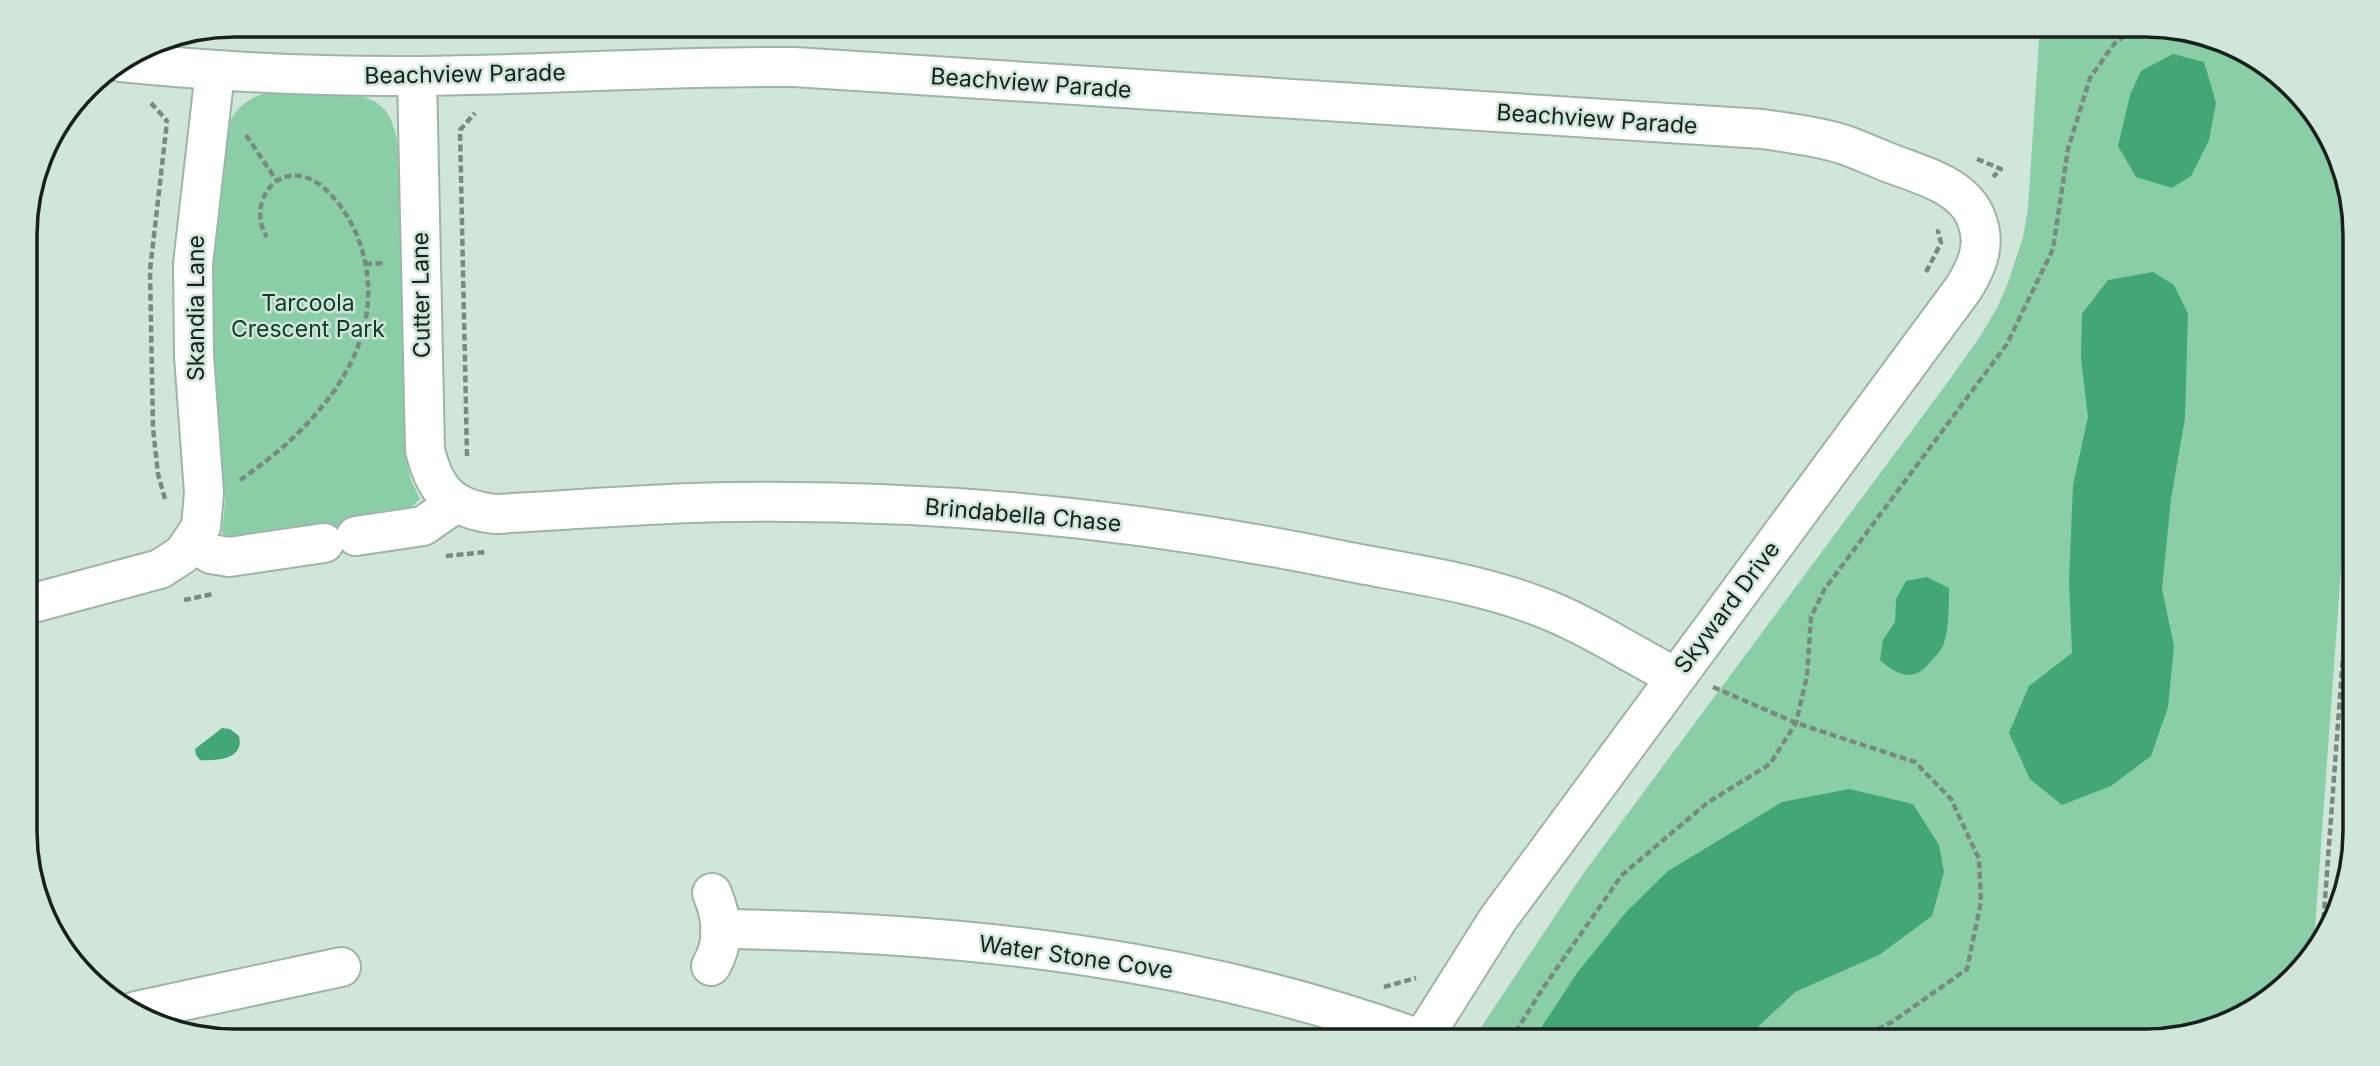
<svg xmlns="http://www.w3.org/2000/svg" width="2380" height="1066" font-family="Inter,sans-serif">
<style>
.green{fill:#8acea8}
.water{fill:#42a676}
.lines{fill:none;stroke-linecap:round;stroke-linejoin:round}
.minor-casing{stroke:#9db4a6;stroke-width:42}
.path{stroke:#7a8a80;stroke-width:4.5;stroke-dasharray:7 3.5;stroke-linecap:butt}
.minor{stroke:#fff;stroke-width:38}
.labels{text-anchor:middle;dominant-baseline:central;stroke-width:5;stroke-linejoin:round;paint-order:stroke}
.street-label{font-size:23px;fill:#17201b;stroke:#cfe6d8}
.park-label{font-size:23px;fill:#103b27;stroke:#cfe6d8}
.rim{fill:none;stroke:#17201b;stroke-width:3.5}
</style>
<rect width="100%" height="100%" fill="#cfe6d8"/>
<!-- green -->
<path class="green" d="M2040,25H2145L2226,41L2312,107L2354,208V391L2313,955L2303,969L2262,1006L2158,1041H1472L1583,874L1950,379L1981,335L1997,308L2008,283L2023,237L2028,208Z
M271,91C290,92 309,93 327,93C374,95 392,100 399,151L407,463L411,480L420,499C389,531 352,529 311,535L296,526L238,536L230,547L225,544L222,530L225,502L215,408L211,270L227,128C235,107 250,97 271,91Z"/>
<!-- water -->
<path class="water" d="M2173,54L2204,62L2216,103L2209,140L2191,176L2172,188L2136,177L2118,146L2130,95L2141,71Z
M2153,272L2174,285L2188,314L2185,418L2171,499L2162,589L2174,646L2168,707L2151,756L2111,786L2062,805L2030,779L2009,733L2029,686L2072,653L2069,581L2073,485L2088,417L2081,359L2082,314L2108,280Z
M1927,577L1949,588C1949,607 1949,626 1944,643C1942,650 1936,656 1931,661C1915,683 1898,676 1880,660L1883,640L1895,622L1896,599L1906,581Z
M222,728L230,729L239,736C245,759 217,761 200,760L196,755L195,749Z
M1849,789L1913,804L1939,845L1944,872L1932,916L1879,955L1795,992L1743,1041H1537L1539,1031L1577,973L1627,911L1668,871L1782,802Z"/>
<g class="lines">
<defs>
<path id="minor" d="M121,62C220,72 318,77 417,76C543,75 668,66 794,67L1762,129C1789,133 1816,136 1842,144C1857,149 1872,156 1887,162C1917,174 1963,184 1976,218C1987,244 1977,267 1963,289L1498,919L1421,1041
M417,76L425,450C435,491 451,509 495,514C573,510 652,503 731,502C936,499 1140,519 1340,560C1405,573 1474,582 1535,605C1585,623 1629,653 1676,677
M356,536L423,526L456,503
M192,542L211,554L229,557L324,543
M26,605L160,569L183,554L201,527L204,493L194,356L193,264L215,72
M720,929C958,932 1198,957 1422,1040
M711,966C725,943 722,917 712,893
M136,1011L341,967"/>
</defs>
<!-- minor casing -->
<use href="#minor" class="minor-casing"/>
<!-- path -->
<path class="path" d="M151,103L168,122
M246,135L277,181
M1977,159L2001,169L1993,177
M365,264L386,263
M1926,272L1941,243L1938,231L1939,230
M467,456L460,130L475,113
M240,480C321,425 399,336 356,233C347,213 329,186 308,178C271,165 248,208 267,237
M165,499L158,474L153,428L150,270L167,122
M446,556L486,552
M184,600L213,594
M1713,687L1796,723L1915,762L1951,799L1979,859L1981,902L1967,969L1892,1022L1855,1041
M2322,940L2355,493
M1384,987L1416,978
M1510,1041L1543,988L1622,875L1707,803L1770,764L1796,723L1807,676L1811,617L1824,590L2007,344L2053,249L2068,149L2090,78L2114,44L2138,25"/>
<!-- minor -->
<use href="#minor" class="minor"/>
</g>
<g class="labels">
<!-- street labels -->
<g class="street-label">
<text transform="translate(465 74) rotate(-1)">Beachview Parade</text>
<text transform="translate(1031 83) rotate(4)">Beachview Parade</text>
<text transform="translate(1597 119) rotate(4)">Beachview Parade</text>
<text transform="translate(421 295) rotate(-91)">Cutter Lane</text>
<text transform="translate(196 308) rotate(-90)">Skandia Lane</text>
<text transform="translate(1023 515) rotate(5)">Brindabella Chase</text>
<text transform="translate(1727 607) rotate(-53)">Skyward Drive</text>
<text transform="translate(1076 957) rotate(8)">Water Stone Cove</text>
</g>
<!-- park labels -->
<g class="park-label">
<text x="308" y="303">Tarcoola<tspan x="308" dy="26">Crescent Park</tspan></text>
</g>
</g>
<!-- crop -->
<path d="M0 0H2380V1066H0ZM235 37H2145A198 198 0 0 1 2343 235V831A198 198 0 0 1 2145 1029H235A198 198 0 0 1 37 831V235A198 198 0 0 1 235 37Z" fill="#cfe6d8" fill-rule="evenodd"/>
<path class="rim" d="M235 37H2145A198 198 0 0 1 2343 235V831A198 198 0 0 1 2145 1029H235A198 198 0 0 1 37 831V235A198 198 0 0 1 235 37Z"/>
</svg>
